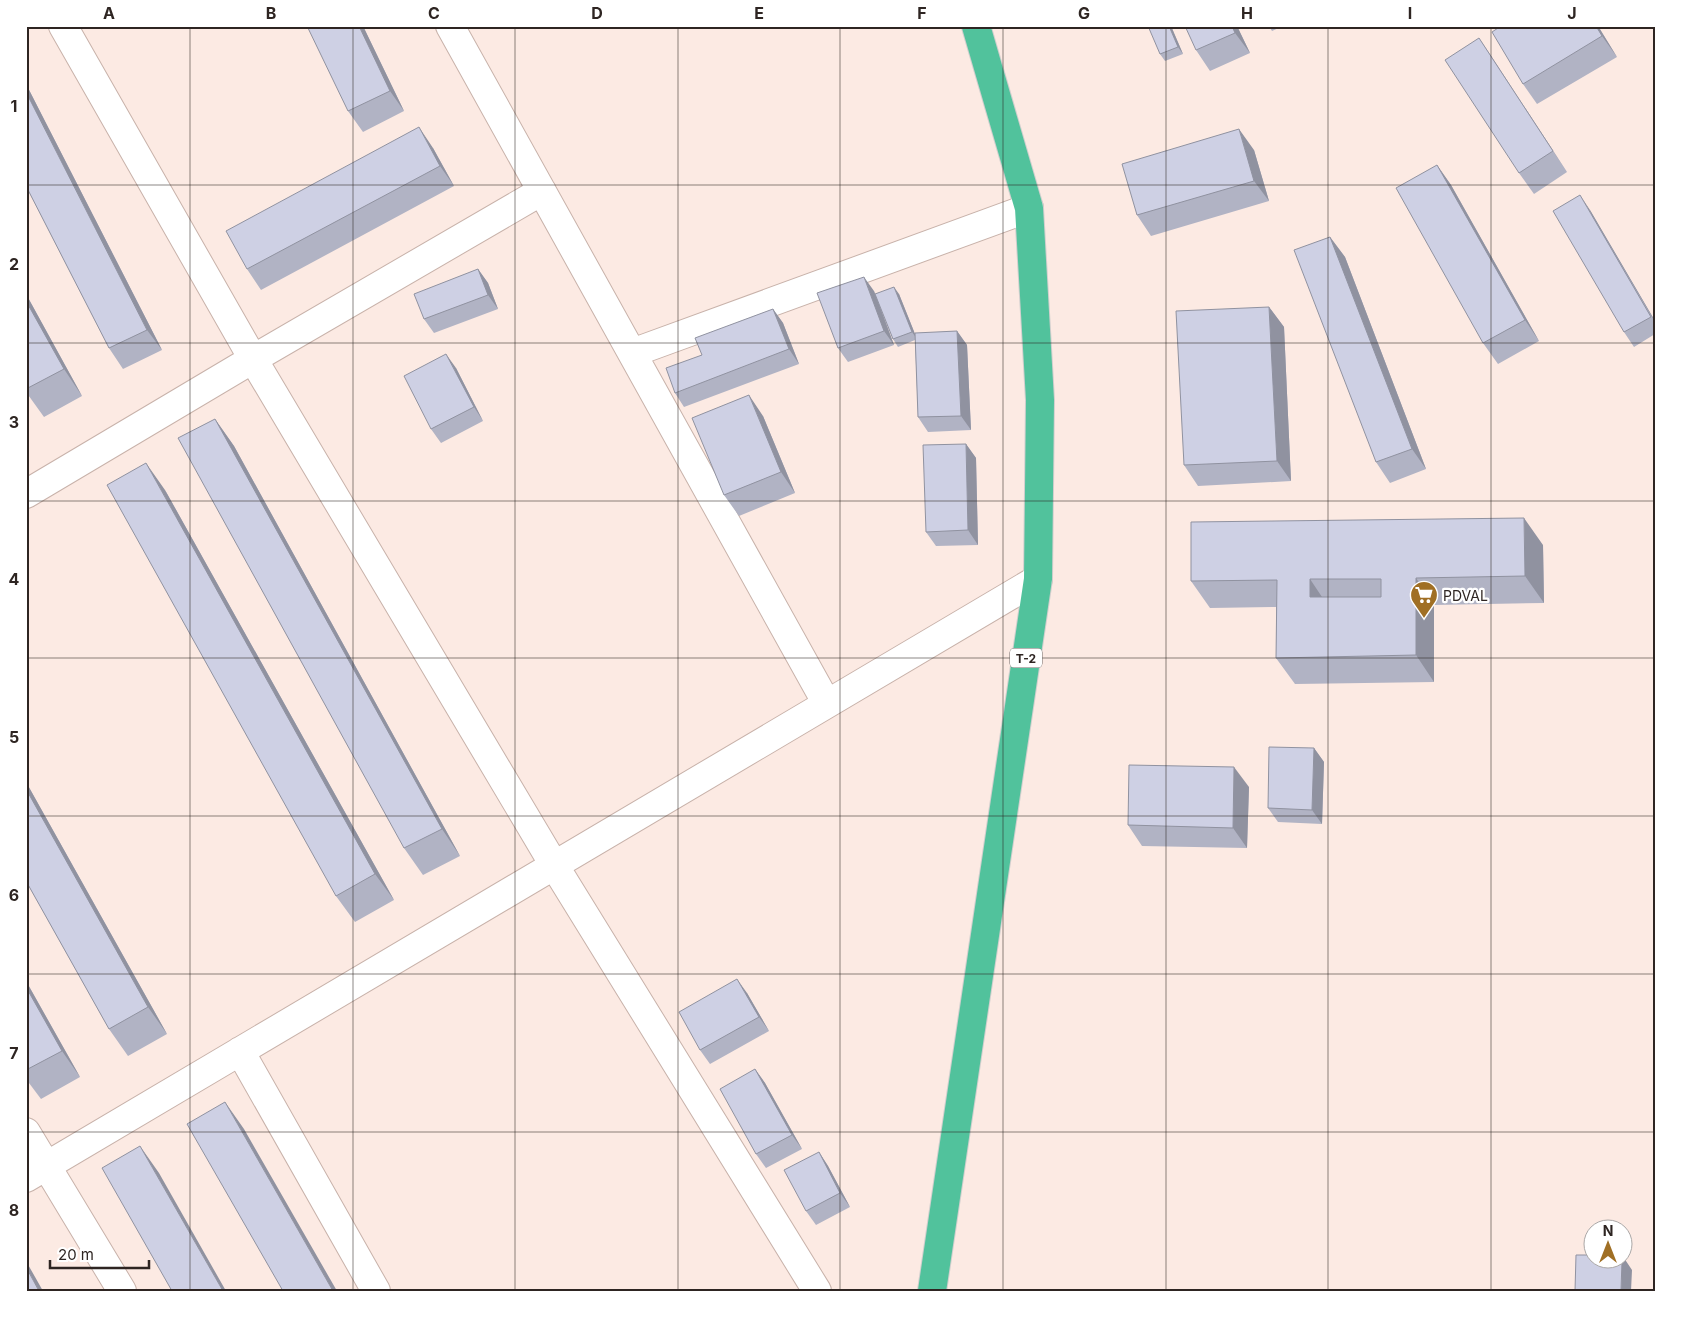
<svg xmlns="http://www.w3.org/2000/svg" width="1681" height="1317" font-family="Inter,sans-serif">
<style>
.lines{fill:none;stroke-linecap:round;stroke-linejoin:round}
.minor-casing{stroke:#c8b2aa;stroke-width:30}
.highway-casing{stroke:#d1cfce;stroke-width:30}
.minor{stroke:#fff;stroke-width:28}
.highway{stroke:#51c29c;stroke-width:28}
.wall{fill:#b1b3c4}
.shaded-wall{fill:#9092a0}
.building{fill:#ced0e4;stroke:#9092a0;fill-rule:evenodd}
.grid{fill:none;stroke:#2e2522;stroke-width:1;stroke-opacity:0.55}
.labels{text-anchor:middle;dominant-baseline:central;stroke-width:4.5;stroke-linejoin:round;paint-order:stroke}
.shield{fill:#fff;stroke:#6d6664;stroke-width:1}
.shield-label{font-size:12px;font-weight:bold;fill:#2e2522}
.poi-label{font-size:14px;fill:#2e2522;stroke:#fff;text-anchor:start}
.neatline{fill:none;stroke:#2e2522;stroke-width:2}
.grid-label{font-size:16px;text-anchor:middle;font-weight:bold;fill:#2e2522}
</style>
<rect width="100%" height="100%" fill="#fceae3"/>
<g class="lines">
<defs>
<path id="minor" d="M63,26L253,359L554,865L817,1291
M450,26L827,704
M632,353L1029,208
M26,494L253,359L542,191
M240,1051L376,1291
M26,1132L122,1291
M26,1178L1038,579"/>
<path id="highway" d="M932,1291L1038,579L1040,400L1029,208L976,26"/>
</defs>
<!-- minor casing -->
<use href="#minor" class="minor-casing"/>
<!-- highway casing -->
<use href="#highway" class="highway-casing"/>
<!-- minor -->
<use href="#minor" class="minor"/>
<!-- highway -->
<use href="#highway" class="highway"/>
</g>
<!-- wall -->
<path class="wall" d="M363,26L404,111L363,132L348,111Z
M1171,26L1183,54L1165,61L1160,54Z
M1237,26L1250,53L1210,71L1196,50Z
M1269,26H1283L1272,31Z
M1501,26H1598L1617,57L1537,104L1523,84Z
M1479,38L1493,59L1567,172L1534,194L1519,173Z
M26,84L162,350L123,369L109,348L26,186Z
M433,148L454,186L261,290L247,269Z
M1254,150L1269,201L1151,236L1137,215Z
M1437,165L1451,185L1539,341L1498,364L1483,343Z
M1590,210L1655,321V334L1634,347L1624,332Z
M1330,237L1345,257L1426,469L1390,483L1376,462Z
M478,269L488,283L498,309L434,333L424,319Z
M874,291L875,294H899L915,334L957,331L967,345L971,430L928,432L918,417L915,340L898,347L893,339L877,298L894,345L848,362L838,348Z
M26,294L82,396L44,417L26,392Z
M1269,307L1284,327L1291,481L1198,486L1184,465Z
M773,309L783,323L799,364L684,407L675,393L702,355Z
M456,368L483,421L441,443L431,429Z
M763,416L795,493L739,516L724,495Z
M215,419L234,446L460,856L423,875L404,848Z
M966,444L976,458L978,545L936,546L926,532Z
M165,490L394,900L355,922L336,896Z
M1543,545L1544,603L1434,605V682L1295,684L1276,658V607L1210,608L1191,581Z
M1314,748L1324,762L1322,824L1278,822L1268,808Z
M26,782L167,1034L128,1056L109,1029L26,881Z
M1249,787L1247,848L1142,846L1128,825Z
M26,981L80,1077L41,1099L26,1079Z
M747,993L769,1031L710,1064L700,1050Z
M755,1069L765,1083L802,1149L766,1168L756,1154Z
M819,1152L828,1166L850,1207L816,1225L806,1211Z"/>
<!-- shaded-wall -->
<path class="shaded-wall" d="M359,26H363L404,111L390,91Z
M1169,26H1171L1183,54L1178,47Z
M1232,26H1237L1250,53L1235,33Z
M1596,26H1598L1617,57L1602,36Z
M1479,38L1493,59L1567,172L1553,151Z
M26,84L162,350L147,330L26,92Z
M419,127L433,148L454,186L440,166Z
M1239,129L1254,150L1269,201L1254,181Z
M1437,165L1451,185L1539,341L1525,320Z
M1580,195L1590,210L1655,321V322Z
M1330,237L1345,257L1426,469L1412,449Z
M478,269L488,283L498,309L488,295Z
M864,277L874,291L894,345L884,331Z
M894,287L899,294L917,339L912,332Z
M26,294L82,396L64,369L26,301Z
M1269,307L1284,327L1291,481L1277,461Z
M773,309L783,323L799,364L789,349Z
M957,331L967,345L971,430L961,416Z
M446,354L456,368L483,421L474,407Z
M749,395L763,416L795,493L781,472Z
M215,419L234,446L460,856L442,829Z
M966,444L976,458L978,545L968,530Z
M146,463L165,490L394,900L375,874Z
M1524,518L1543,545L1544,603L1525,576Z
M1416,578L1434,605V682L1416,655Z
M1310,579L1328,606L1310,597Z
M1314,748L1324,762L1322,824L1312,810Z
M1234,767L1249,787L1247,848L1233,828Z
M26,782L167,1034L148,1007L26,789Z
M737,979L747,993L769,1031L759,1017Z
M26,981L80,1077L62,1051L26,987Z
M755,1069L765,1083L802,1149L792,1135Z
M225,1102L244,1129L337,1291H333Z
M140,1146L159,1173L226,1291H223Z
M819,1152L828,1166L850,1207L840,1193Z
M1624,1258L1632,1270L1631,1291H1621L1622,1260H1624Z
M26,1261L43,1291H39L26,1267Z"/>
<!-- building -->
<path class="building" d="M307,26H359L390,91L348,111Z
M1148,26H1169L1178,47L1160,54Z
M1185,26H1232L1235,33L1196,50Z
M1501,26H1596L1602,36L1523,84L1492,32Z
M1479,38L1553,151L1519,173L1445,60Z
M26,92L147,330L109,348L26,186Z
M419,127L440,166L247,269L226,231Z
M1239,129L1254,181L1137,215L1122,164Z
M1437,165L1525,320L1483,343L1396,188Z
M1580,195L1651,317L1624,332L1553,211Z
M1330,237L1412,449L1376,462L1294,250Z
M478,269L488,295L424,319L414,294Z
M864,277L884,331L838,348L817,293Z
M894,287L912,332L893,339L875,294Z
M26,301L64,369L26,389Z
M1269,307L1277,461L1184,465L1176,311Z
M773,309L789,349L675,393L666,368L702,355L695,338Z
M957,331L961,416L918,417L915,333Z
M446,354L474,407L431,429L404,376Z
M749,395L781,472L724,495L692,418Z
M215,419L442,829L404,848L178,438Z
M966,444L968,530L926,532L923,445Z
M146,463L375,874L336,896L107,485Z
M1524,518L1525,576L1416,578V655L1276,658L1277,580L1191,581V522ZM1310,579H1381V597H1310Z
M1269,747L1314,748L1312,810L1268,808Z
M1129,765L1234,767L1233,828L1128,825Z
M26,789L148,1007L109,1029L26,881Z
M737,979L759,1017L700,1050L679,1012Z
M26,987L62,1051L26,1070Z
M755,1069L792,1135L756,1154L720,1089Z
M225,1102L333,1291H283L187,1124Z
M140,1146L223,1291H172L102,1168Z
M819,1152L840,1193L806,1211L784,1170Z
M1576,1255H1594V1260H1622L1621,1291H1575Z
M26,1267L39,1291H26Z"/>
<!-- grid -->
<path class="grid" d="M190,26V1291M353,26V1291M515,26V1291M678,26V1291M840,26V1291M1003,26V1291M1166,26V1291M1328,26V1291M1491,26V1291M26,185H1655M26,343H1655M26,501H1655M26,658H1655M26,816H1655M26,974H1655M26,1132H1655"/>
<!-- icons -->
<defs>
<symbol id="supermarket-pin" viewBox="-11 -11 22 30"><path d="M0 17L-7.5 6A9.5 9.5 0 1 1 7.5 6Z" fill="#a06f24" stroke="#fff"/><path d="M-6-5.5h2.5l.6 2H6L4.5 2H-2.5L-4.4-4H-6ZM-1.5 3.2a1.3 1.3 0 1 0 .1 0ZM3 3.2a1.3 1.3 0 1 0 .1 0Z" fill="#fff"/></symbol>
</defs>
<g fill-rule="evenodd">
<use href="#supermarket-pin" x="1408" y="579" width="32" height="43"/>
</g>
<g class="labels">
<!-- shield labels -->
<rect class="shield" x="1010" y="648.5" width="32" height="19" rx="4"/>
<g class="shield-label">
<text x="1026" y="658">T-2</text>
</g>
<!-- poi labels -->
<g class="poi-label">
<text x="1443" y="595">PDVAL</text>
</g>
</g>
<!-- border -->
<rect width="1681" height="1317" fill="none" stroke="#ffffff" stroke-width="55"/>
<!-- north arrow -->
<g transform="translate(1608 1244)"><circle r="24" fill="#ffffff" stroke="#aba8a7"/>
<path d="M0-4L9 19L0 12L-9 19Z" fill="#a06f24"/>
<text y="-8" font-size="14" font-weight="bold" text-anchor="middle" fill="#2e2522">N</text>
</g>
<!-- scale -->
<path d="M50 1260v8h99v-8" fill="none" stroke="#2e2522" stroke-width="2.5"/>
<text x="58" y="1260" font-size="15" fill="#2e2522" stroke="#ffffff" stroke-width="4" paint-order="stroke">20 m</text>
<rect x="28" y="28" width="1626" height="1262" class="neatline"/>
<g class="grid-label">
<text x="109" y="19">A</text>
<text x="271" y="19">B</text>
<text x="434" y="19">C</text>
<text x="597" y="19">D</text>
<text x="759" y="19">E</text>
<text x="922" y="19">F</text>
<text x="1084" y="19">G</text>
<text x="1247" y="19">H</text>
<text x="1410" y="19">I</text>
<text x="1572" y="19">J</text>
<text x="14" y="112">1</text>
<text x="14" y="270">2</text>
<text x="14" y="428">3</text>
<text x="14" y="585">4</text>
<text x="14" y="743">5</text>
<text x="14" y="901">6</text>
<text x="14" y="1059">7</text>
<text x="14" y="1216">8</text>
</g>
</svg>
